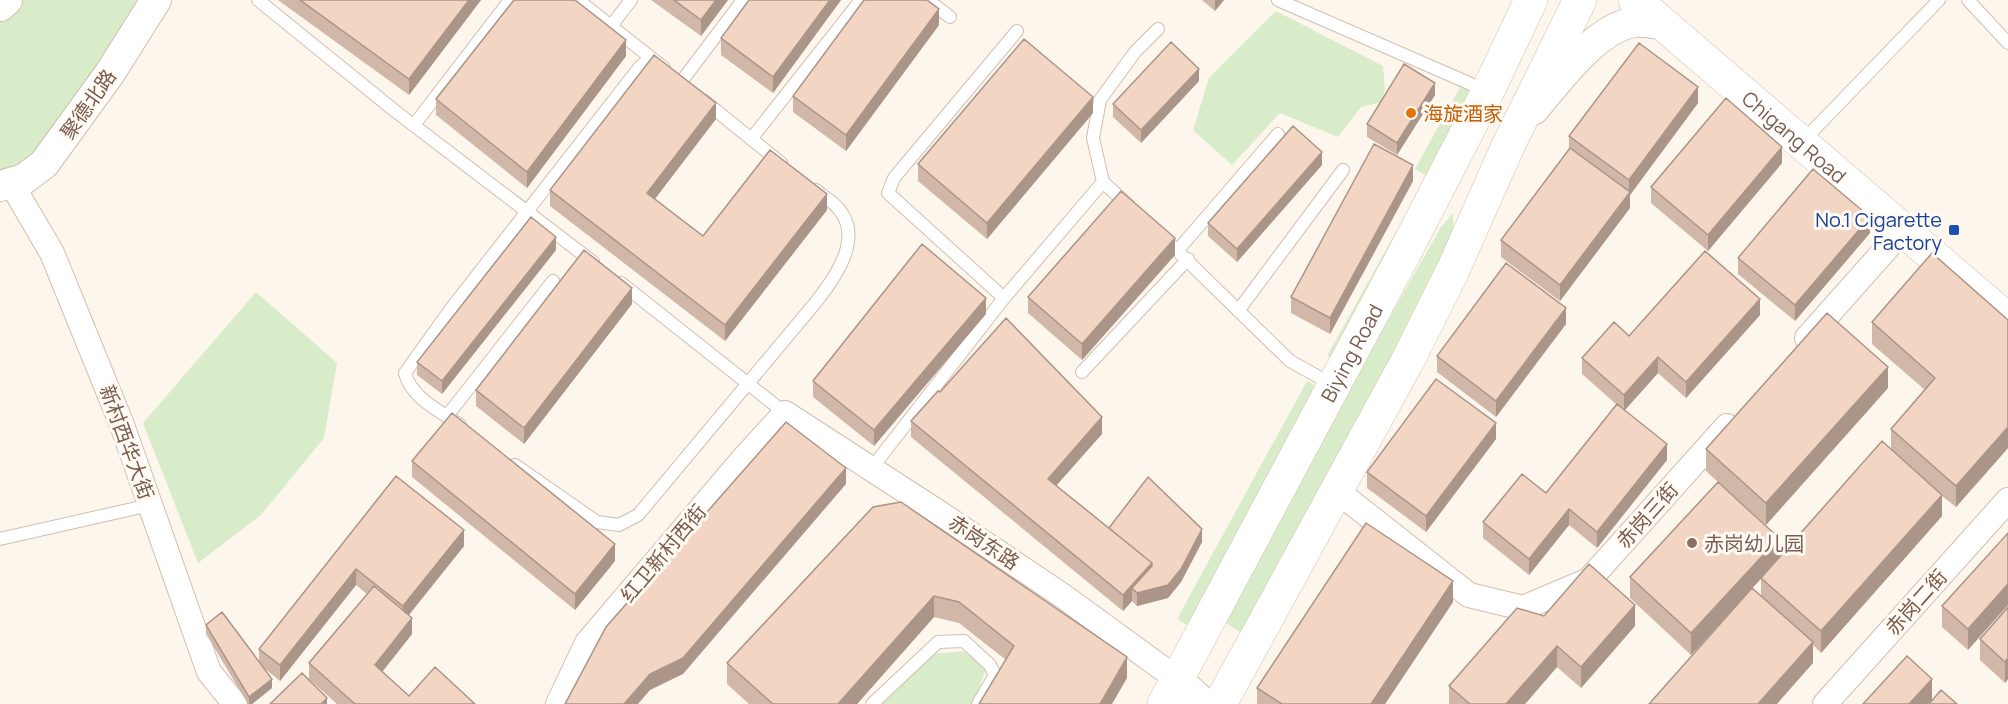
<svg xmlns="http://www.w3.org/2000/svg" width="2008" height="704" font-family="Manrope,'Noto Sans SC',sans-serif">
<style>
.green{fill:#d8ecc9}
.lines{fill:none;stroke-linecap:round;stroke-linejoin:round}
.service-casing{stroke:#d1beb0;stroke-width:14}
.minor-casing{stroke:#d1beb0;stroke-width:26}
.tertiary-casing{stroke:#d1beb0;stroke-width:32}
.secondary-casing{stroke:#d6c0b0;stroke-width:34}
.service{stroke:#fff;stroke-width:12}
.minor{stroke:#fff;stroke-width:24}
.tertiary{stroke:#fff;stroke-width:30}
.secondary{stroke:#fff;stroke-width:33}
.wall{fill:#d1b7a8;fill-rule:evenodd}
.shaded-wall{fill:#aa9588}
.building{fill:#f3d5c3;stroke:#aa9588;stroke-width:1.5}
.food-dot{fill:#e8710a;stroke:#fffaf3;stroke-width:2}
.transit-dot{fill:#1a4fb4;stroke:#fffaf3;stroke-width:2}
.education-dot{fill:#8d6e63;stroke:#fffaf3;stroke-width:2}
.labels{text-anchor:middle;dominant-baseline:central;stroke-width:6;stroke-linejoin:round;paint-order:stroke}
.street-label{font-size:20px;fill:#7a5c4d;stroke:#fffaf3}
.food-label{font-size:20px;fill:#c56008;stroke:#fffaf3;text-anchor:start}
.transit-label{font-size:20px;fill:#164399;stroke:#fffaf3;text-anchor:end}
.education-label{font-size:20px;fill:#785e54;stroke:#fffaf3;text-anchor:start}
</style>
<rect width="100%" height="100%" fill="#fdf6ec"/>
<!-- green -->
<path class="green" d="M17,0H142L32,163L0,177V13Z
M1276,11L1383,66L1385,89L1381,102L1361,107L1338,137L1280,113L1232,165L1193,130L1209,78Z
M1463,82L1485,95L1336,361L1327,356L1427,176L1415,169Z
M1453,213L1454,247L1250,638L1219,619L1441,227Z
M256,292L337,363L324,438L261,515L198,563L143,423Z
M1307,381L1324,391L1197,631L1177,619Z
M963,651L986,668L974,704H879L932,654Z"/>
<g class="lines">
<defs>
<path id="service" d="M258,0L395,111L593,262
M578,0L664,68
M928,0L950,17
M1278,0L1487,91
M1968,0L2008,43
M611,26L631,0
M681,82L743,0
M703,100L781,163
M414,125L510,0
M751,139L861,0
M1802,142L1939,0
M1103,182L1093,138L1100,100L1135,52L1158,29
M1164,238L1290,361L1333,385
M1178,250L1278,134
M621,283L785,413
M1004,298L888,193L894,178L1017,31
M1238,311L1343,170
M1082,372L1188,259
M447,416L553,281
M460,425C440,411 411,398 405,373L450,310L639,68L650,58
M515,465L597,522L619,525L638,515L816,302C834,279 862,241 841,212C836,203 823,197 816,190
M871,469L1004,298L1103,182L1129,206
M0,539L150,505
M872,704L938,642L964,641L990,665L995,675L978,704"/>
<path id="minor" d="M11,183L52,253L122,425L209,672L235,704
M1807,338L1903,230
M1337,491L1469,595L1523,608L1589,580L1727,426
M558,704L587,643L744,458L785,413L941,514L1063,596L1177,679
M1825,704L2008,500"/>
<path id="tertiary" d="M0,6L7,0
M1534,109C1558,81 1596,27 1635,22C1644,21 1655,24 1663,24
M0,186L24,179L44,164L110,73L156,0
M1177,679L1204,704"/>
<g id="secondary">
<path id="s1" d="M1635,0L2008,320"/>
<path id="s2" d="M1164,704L1404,254L1485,97L1531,0"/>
<path d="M1220,704L1408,360L1453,270L1508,146L1580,0"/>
</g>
</defs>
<!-- service casing -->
<use href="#service" class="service-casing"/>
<!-- minor casing -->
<use href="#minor" class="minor-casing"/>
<!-- tertiary casing -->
<use href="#tertiary" class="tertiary-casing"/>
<!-- secondary casing -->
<use href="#secondary" class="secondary-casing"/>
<!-- service -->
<use href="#service" class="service"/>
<!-- minor -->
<use href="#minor" class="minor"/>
<!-- tertiary -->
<use href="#tertiary" class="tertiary"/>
<!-- secondary -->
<use href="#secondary" class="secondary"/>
</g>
<!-- wall -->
<path class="wall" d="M278,0H481L409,95Z
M651,0H728L701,36Z
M749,0H841L773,93L721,55V38Z
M1202,0H1224L1215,11Z
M939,25L846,151L793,112V96Z
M626,56L527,188L436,115V99Z
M1199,81L1141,143L1113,117V104Z
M1435,95L1397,155L1367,137V124Z
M1698,103L1630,195V208L1560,301L1501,257V240L1569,149V136Z
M1093,113L987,239L918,181V164Z
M716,119L655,199L703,236L827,210L725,341L550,206V190Z
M1782,163L1708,251L1651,203V187Z
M1322,165L1237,262L1208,236V223Z
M1413,181L1330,334L1291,313V297Z
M1870,233L1795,321L1738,274V258Z
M556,250L442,394L417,375V362Z
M1175,255L1082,360L1028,313V297Z
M632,304L524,444L476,406V390Z
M986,314L874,446L813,397V381Z
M1760,315L1686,398L1658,373L1625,410L1667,460L1597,548L1569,525L1529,575L1483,538V522L1546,493L1616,404L1582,374V358L1629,336Z
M2008,320V448L1956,507L1942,496V516L1821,653L1813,645V663L1744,597L1691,655L1630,598V577L1718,482L1706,471V449L1888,388L1766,525L1723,486L1779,557L1891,449V429L1925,390L1872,344V322ZM1761,579V596L1752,588Z
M1566,324L1496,417L1437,372V356Z
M940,392L1102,434L1056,485L1109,528L1202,542L1181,582L1168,598L1137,606L1132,601L1123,611L911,437V421Z
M1496,439L1426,532L1367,488V472Z
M412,461L615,561L575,610L412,477Z
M396,476L464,546L409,615L412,634L382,672L409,696L475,704H337L309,679V663L367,594L356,585L280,681L264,668L272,688L252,704H248L206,634V625L259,662V649Z
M873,507L1127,678L1006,660L959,623L934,617L857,704H749L727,684V663Z
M2008,533L1968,650L1942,627V606Z
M1453,602L1385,704H1257V688Z
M2008,607V679L2005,683L1980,660V639Z
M1544,616L1635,626L1581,688L1557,667L1525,704H1449V686Z"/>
<!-- shaded-wall -->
<path class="shaded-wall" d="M469,0H481L409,95V79Z
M716,0H728L701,36V20Z
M830,0H841L773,93V77Z
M1215,0H1224L1215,11Z
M939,9V25L846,151V135Z
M626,40V56L527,188V172Z
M1199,69V81L1141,143V130Z
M1435,83V95L1397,155V143Z
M1698,87V103L1630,195V208L1560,301V285L1629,193V180Z
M1093,97V113L987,239V223Z
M716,103V119L647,209V193Z
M1782,147V163L1708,251V235Z
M1322,152V165L1237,262V249Z
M1413,165V181L1330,334V318Z
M827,194V210L725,341V325Z
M1870,217V233L1795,321V305Z
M556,237V250L442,394V381Z
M1175,238V255L1082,360V344Z
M632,288V304L524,444V428Z
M986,298V314L874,446V430Z
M1760,299V315L1686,398V382Z
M1566,308V324L1496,417V401Z
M1658,357V373L1624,411V395Z
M1888,367V388L1766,525V503Z
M1102,417V434L1048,495V479Z
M1496,423V439L1426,532V516Z
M2008,427V448L1956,507V486Z
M1667,444V460L1597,548V532Z
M846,468V484L683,674L650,690L638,704H624L650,674Z
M1942,495V516L1821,653V631Z
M1569,509V525L1529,575V559Z
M1202,529V542L1181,582L1168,598L1137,606V593L1132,588V601L1123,611V595L1152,563Z
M464,530V546L403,622V606Z
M1779,538V559L1691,655V633Z
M615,544V561L575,610V594Z
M356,569V585L280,681V665Z
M1453,581V602L1385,704H1371Z
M2008,584V605L1968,650V629Z
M934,596V617L857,704H838Z
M1635,605V626L1581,688V667Z
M412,618V634L375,681V665Z
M1813,642V663L1777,704H1758Z
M1557,646V667L1525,704H1506Z
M1127,657V678L1112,704H1100Z
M2008,658V679L2005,683V662Z
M272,679V688L252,704H249V697Z
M1932,679V700L1928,704H1909Z
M327,698V704H321Z"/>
<!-- building -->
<path class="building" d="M300,0H469L409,79Z
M514,0H575L626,40L527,172L436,99Z
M674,0H716L701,20Z
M749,0H830L773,77L721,38Z
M864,0H927L939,9L846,135L793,96Z
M1024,39L1093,97L987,223L918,164Z
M1171,42L1199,69L1141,130L1113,104Z
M1639,43L1698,87L1629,180L1569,136Z
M654,55L716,103L647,193L703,236L770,150L827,194L725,325L550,190Z
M1404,64L1435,83L1397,143L1367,124Z
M1726,98L1782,147L1708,235L1651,187Z
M1293,126L1322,152L1237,249L1208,223Z
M1374,144L1413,165L1330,318L1291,297Z
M1570,148L1630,192L1560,285L1501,240Z
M1813,169L1870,217L1795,305L1738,258Z
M1121,191L1175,238L1082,344L1028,297Z
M531,217L556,237L442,381L417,362Z
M922,244L986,298L874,430L813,381Z
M584,250L632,288L524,428L476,390Z
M1705,251L1760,299L1686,382L1658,357L1624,395L1582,358L1614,322L1629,336Z
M1932,253L2008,320V427L1956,486L1891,429L1935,378L1872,322Z
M1506,263L1566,308L1496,401L1437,356Z
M1827,313L1888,367L1766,503L1706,449Z
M1006,318L1102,417L1048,479L1152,563L1123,595L911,421L938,391L940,392Z
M1436,379L1496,423L1426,516L1367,472Z
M1617,404L1667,444L1597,532L1569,509L1529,559L1483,522L1522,474L1546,493Z
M452,413L615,544L575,594L412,461Z
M786,422L846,468L683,658L650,674L624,704H565L606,627Z
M1882,441L1942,495L1821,631L1761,578Z
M396,476L464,530L403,606L356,569L280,665L259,649Z
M1148,477L1202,529L1181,569L1168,585L1137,593L1132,588L1152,566V563L1109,528Z
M1718,482L1779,538L1691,633L1630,577Z
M901,502L1127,657L1100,704H979L1014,646L959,602L934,596L838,704H773L727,663L873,507Z
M1366,523L1453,581L1371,704H1282L1257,688Z
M2008,533V584L1968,629L1942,606Z
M1589,564L1635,605L1581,667L1557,646L1506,704H1470L1449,686L1517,608L1544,616Z
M374,586L412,618L375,665L409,696L435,667L475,704H355L309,663Z
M1752,588L1813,642L1758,704H1649Z
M2008,607V658L2005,662L1980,639Z
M222,612L272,679L249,697L206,625Z
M1907,656L1932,679L1909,704H1863Z
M302,673L327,698L321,704H270Z
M1941,690L1957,704H1929Z"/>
<!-- markers -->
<circle class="food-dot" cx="1411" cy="113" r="6"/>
<rect class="transit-dot" x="1948" y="224" width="12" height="12" rx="3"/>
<circle class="education-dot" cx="1692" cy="543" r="6"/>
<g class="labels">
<!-- street labels -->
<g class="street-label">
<text transform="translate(88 104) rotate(-55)">聚德北路</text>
<text stroke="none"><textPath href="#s1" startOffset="210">Chigang Road</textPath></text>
<text stroke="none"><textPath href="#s2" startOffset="398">Biying Road</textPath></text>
<text transform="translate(127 442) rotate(70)">新村西华大街</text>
<text transform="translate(1647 515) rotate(-48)">赤岗三街</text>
<text transform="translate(984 542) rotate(34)">赤岗东路</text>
<text transform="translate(663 553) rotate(-50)">红卫新村西街</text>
<text transform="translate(1916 602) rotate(-48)">赤岗二街</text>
</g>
<!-- food labels -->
<g class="food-label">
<text x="1423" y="113">海旋酒家</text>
</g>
<!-- transit labels -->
<g class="transit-label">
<text x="1942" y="219">No.1 Cigarette<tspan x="1942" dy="23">Factory</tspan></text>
</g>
<!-- education labels -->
<g class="education-label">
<text x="1704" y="543">赤岗幼儿园</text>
</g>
</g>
</svg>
